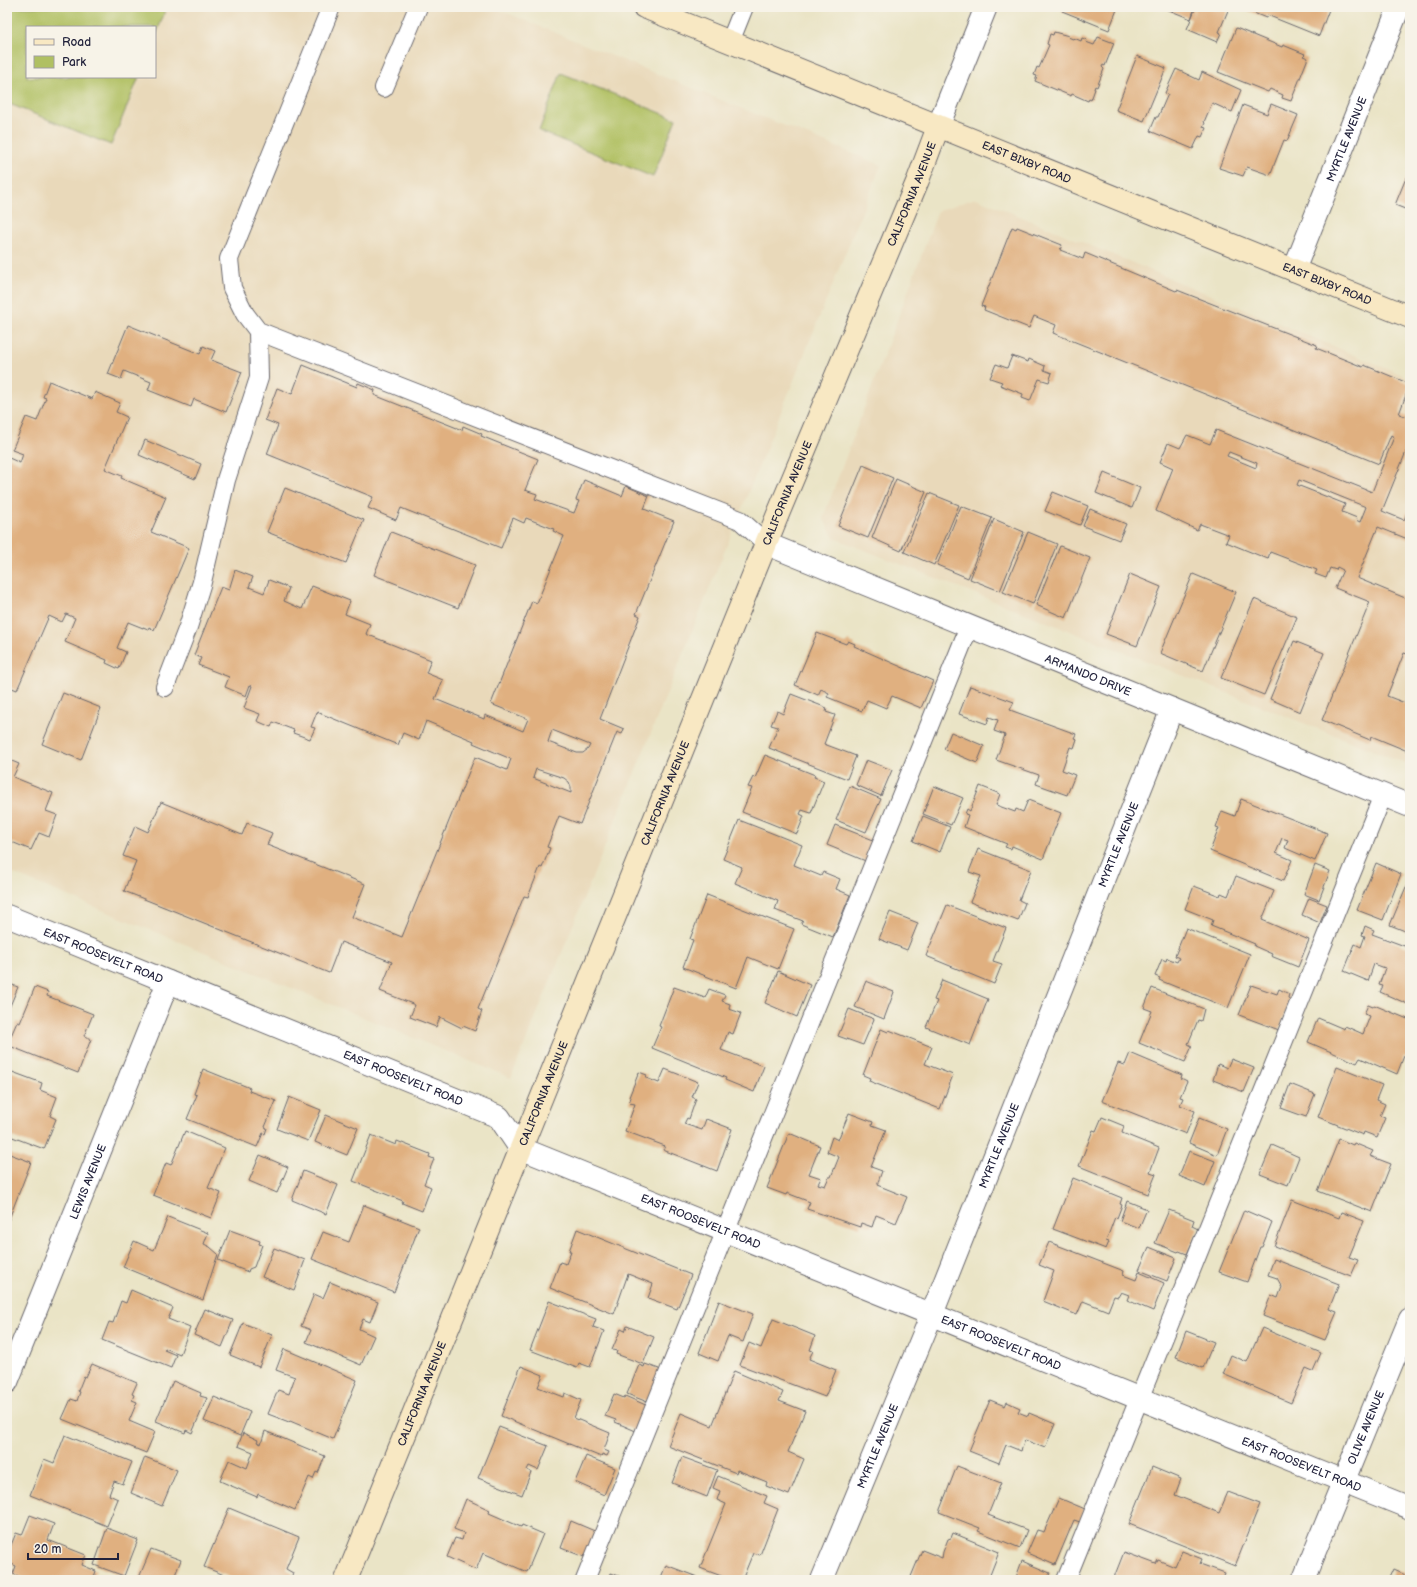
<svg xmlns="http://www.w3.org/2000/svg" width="1417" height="1587" font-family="'Balsamiq Sans',sans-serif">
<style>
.built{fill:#e9d9ba;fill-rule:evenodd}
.green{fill:#b0c062;stroke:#69714e}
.building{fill:#e0b080;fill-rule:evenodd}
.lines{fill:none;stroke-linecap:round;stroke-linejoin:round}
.lane-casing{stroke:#68666c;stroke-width:20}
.street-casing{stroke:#68666c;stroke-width:24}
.secondary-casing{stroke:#68666c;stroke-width:24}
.lane{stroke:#fff;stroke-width:18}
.street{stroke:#fff;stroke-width:22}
.secondary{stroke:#f8e8c3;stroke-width:22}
.labels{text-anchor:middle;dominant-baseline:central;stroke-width:3;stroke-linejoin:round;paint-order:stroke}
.street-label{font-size:11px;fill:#22223b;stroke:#f7f3e8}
</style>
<rect width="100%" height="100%" fill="#f7f3e8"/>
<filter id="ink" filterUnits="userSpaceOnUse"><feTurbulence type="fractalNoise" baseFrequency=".025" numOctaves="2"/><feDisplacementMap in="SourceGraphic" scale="8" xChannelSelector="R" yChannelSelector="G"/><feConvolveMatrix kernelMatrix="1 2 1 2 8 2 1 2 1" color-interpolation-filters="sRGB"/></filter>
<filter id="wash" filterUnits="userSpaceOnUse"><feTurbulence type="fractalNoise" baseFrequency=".012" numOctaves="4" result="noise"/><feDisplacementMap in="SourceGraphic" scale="16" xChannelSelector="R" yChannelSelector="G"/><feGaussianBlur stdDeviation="0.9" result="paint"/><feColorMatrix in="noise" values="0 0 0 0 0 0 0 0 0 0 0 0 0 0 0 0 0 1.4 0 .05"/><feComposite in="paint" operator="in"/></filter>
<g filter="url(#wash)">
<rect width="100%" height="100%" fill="#eae4c6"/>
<!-- built -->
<path class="built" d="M7,7H492L881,165L511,1078L7,871ZM27,27H155V77H27Z
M976,198L1410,378V765L834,538L823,518L938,211Z"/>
<!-- green -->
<path class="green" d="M7,7H167L155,37V27H27V77H139L111,145L7,103Z
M561,73L676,119L653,177L539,131Z"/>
<g id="blocks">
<!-- building -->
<path class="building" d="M1063,7H1118L1109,30L1062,11Z
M1164,7H1195L1191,19L1164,8Z
M1196,7L1229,8L1219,32L1221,33L1217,42L1187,29Z
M1239,7H1330L1319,36L1267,15L1266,18Z
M1236,28L1282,47L1283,45L1305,54L1303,56L1308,58L1291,101L1282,98L1283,95L1270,89L1268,92L1218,72Z
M1054,32L1069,36L1068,37L1073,39L1074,38L1081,41L1082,38L1087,40L1086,42L1094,45L1098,37L1114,43L1105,66L1103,65L1102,67L1104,69L1097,87L1095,86L1094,89H1095L1091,100L1089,99L1088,101L1072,94L1071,96L1035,81L1037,76L1034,75L1037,67L1039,68L1049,45L1047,44L1050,34L1053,35Z
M1137,56L1166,68L1144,121L1116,110Z
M1176,69L1199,80L1202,72L1241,90L1232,112L1212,103L1204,122L1205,123L1203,127L1206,128L1202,137L1199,136L1193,149L1150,131L1156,117H1158L1168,94L1165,93Z
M1271,104L1298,115L1287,141L1284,140L1270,175L1247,167L1243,176L1219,168L1243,105L1267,114Z
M1406,178L1410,179V211L1395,205Z
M1012,227L1016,229L1017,227L1062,245L1060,250L1083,259L1085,253L1176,291L1177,290L1317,345L1316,348L1363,367L1364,365L1410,384L1399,414L1410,418V442L1382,511L1404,520L1410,506V540L1378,527L1357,578L1410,600V655L1404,653L1387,696L1410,705V752L1371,736L1370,740L1322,720L1370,602L1335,588L1343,570L1337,567L1336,570L1330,568L1326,578L1315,574L1317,570L1270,552L1268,559L1226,542L1229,535L1200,524L1197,530L1156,511L1173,468L1160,462L1168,443L1180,448L1187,435L1210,444L1216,430L1372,492L1394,437L1391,435L1379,464L1053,333L1056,325L1034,316L1029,328L984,310L985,307L981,306ZM1229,452L1257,463L1256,468L1227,456ZM1299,480L1366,507L1360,522L1356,520L1357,518L1342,512L1345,504L1297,485Z
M128,325L200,354L203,346L215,351L211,360L242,372L226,412L194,399L191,407L148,390L151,382L124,371L121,379L108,374Z
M1012,356L1028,362L1029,359L1045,366L1044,370L1052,373L1049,382L1039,379L1030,401L1022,398L1023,394L1000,385L1002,382L990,378L996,364L1007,368Z
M303,365L357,387L358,383L375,390L374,395L462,430L463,426L482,434L481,436L538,459L525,490L537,494L535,499L574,513L579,501L576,500L584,480L622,496L626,486L649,496L644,509L674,521L636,614L640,616L600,719L624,729L622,734L617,732L580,824L559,816L547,847L550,848L542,868L540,867L528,897L524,896L478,1009L482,1011L475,1031L463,1026L462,1028L440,1017L436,1027L410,1017L415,1005L380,991L392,962L341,942L329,973L124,891L136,861L123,856L135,826L148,832L161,802L242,835L247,823L272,833L267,845L365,884L352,917L402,937L475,757L507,770L511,759L473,743L474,741L426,721L419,740L403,733L398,745L317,712L311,727L315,728L310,739L293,733L294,730L273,722L271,727L257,721L260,714L244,708L252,686L250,685L246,696L225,687L229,677L198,665L201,658L194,655L221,587L229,590L235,570L253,577L249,587L264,593L269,580L289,588L284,601L302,609L312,586L350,601L345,614L370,624L366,634L431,660L426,673L443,680L435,699L484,719L485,715L523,731L528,719L491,704L532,601L537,603L564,536L553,531L554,529L526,518L524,523L513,518L501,548L401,508L396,520L368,508L373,497L267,454L278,425L265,420L277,388L292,394ZM552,730L590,745L588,749L583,753H577L548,742ZM536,769L564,778L569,782L571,787V793L533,778Z
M49,381L92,399L95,392L120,403L116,412L127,417L105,469L122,476L121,478L166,497L151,532L189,548L154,630L149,627L148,629L143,627V628L128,622L117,648L126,652L119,669L106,663L107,660L65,642L75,618L66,614L62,622L49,616L17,690L7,686V457L20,463L23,454L12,450L26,417L37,421L46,398L43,397Z
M145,440L201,464L195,479L139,455Z
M863,465L893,478L868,538L838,526Z
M1104,473L1140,488L1132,508L1096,493Z
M896,479L926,492L901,551L872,538Z
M285,488L364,520L346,563L267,532Z
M1053,492L1088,506L1080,525L1045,511Z
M929,493L959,505L934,565L904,552Z
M961,506L992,518L968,578L937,565Z
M1090,509L1126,524L1119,540L1083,526Z
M994,519L1024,532L1000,591L970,579Z
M391,532L475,565L458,608L374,575Z
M1028,532L1057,544L1033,604L1003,592Z
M1060,546L1090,558L1066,618L1036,605Z
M1130,574L1161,587L1137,646L1106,634Z
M1193,574L1236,592L1203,671L1160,653Z
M1254,599L1297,617L1264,695L1221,678Z
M817,633L846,644L848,641L855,644L854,646L933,681L921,708L892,696L886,708L867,700L862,711L827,697L829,693L821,689L818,695L795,685Z
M1294,641L1324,653L1300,712L1270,699Z
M970,686L1014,702L1010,710L1076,734L1074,738L1077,739L1074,748L1070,747L1062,770L1075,775L1067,795L1036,784L1039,775L996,760L1005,735L994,731L998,720L989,717L987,724L959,714Z
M63,693L101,708L81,760L42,744Z
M791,694L827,708L826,712L835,715L824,744L856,756L847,779L769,748L778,727L771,725L777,711L783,714Z
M951,732L984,746L977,763L944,749Z
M765,755L815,775L814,777L824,781L811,813L802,810L800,814L804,816L797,834L742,812L752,788L748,787L753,777L755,778Z
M7,759L19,764L13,777L53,793L46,811L57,815L49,837L39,833L31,850L7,840Z
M866,760L892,770L881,796L856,785Z
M850,786L881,799L866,832L836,820Z
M934,786L963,798L951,825L923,814Z
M980,786L1000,794L996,805L1015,812L1016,809L1023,812L1028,800L1061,813L1043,859L1012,846L1011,849L1005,847L1007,844L964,827L968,815L965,814L967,809L970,811Z
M1241,799L1327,833L1315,861L1285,848L1288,840L1282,838L1276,853L1292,860L1283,881L1210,851L1219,828L1216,827L1222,811L1235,816Z
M923,816L950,827L940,852L913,841Z
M739,820L802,845L794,865L821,876L823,872L840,879L836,889L850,895L833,937L801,924L803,921L775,910L778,901L735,883L742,867L723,859Z
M835,825L876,841L868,862L827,845Z
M978,849L1031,870L1019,900L1025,903L1018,921L970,902L981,876L969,872Z
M1376,863L1401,874L1383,920L1357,910Z
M1315,865L1330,871L1319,900L1304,894Z
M1236,876L1274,891L1262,920L1309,940L1298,967L1271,956L1272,954L1254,946L1255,944L1211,926L1213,920L1185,909L1194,886L1220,896L1221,893L1228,896Z
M1406,887L1410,888V933L1390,925Z
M707,895L794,929L778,969L748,957L736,988L683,967L693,940L690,939Z
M1309,898L1327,905L1320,923L1302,915Z
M947,905L1006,928L993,961L1002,964L994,984L926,956Z
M890,912L918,923L907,950L879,939Z
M1365,926L1374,930L1372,934L1410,948V1005L1380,992L1383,986L1379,985L1385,968L1374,964L1368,981L1344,971L1355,944L1361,947L1365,936L1362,935Z
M1186,928L1250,954L1228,1008L1159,980L1160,978L1155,976L1162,959L1166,961L1167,958L1177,962L1179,958L1175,956Z
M778,971L810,985L797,1017L765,1003Z
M942,980L988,999L970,1045L926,1027L937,1001L934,1000Z
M866,981L894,992L884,1019L855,1007Z
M7,983L18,987L7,1013Z
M1251,985L1277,994L1279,989L1289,994L1288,998L1291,1000L1279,1030L1239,1015Z
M35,987L48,992L47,996L93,1014L84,1036L91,1039L78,1073L7,1045L17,1022L20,1023Z
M674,987L705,998L709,989L725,995L722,1001L730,1004L729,1009L741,1013L733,1034L728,1032L721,1050L764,1066L754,1092L725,1080L726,1078L652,1048L661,1027L659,1026Z
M1152,988L1204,1009L1201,1021L1198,1020L1188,1044L1192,1046L1185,1062L1139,1043L1152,1011L1144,1008Z
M1368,1005L1373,1007L1374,1005L1410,1020V1059L1404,1056L1397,1074L1360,1058L1357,1063L1308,1042L1318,1018L1344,1029L1345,1026L1363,1034L1370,1016L1364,1014Z
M849,1009L874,1019L863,1045L838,1036Z
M881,1029L888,1032L889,1030L932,1047L925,1064L953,1075L940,1109L869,1081L870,1078L863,1075Z
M1130,1053L1182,1075L1181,1078L1187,1081L1180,1097L1183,1098L1180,1105L1195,1111L1186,1134L1102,1101L1118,1063L1125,1065Z
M1231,1059L1254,1068L1244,1092L1213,1080L1218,1064L1227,1068Z
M1337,1067L1382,1085L1376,1100L1385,1104L1380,1116L1385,1118L1377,1137L1364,1132L1363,1135L1318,1117Z
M203,1069L250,1088L249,1091L276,1101L265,1127L267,1128L265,1134L263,1133L257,1147L187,1119L197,1095L194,1094Z
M665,1069L698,1082L692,1097L696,1099L689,1119L687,1118L684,1124L702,1130L706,1119L732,1129L717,1171L663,1150L665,1146L625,1131L635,1104L629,1103L631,1097H629L639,1072L647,1075L646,1078L659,1083Z
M7,1070L42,1083L40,1090L57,1097L50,1116L56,1119L44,1149L7,1135Z
M1290,1084L1315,1094L1306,1117L1281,1108Z
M289,1097L321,1110L308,1141L277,1129Z
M849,1113L873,1122L872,1125L886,1130L871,1167L882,1171L877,1185L907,1197L896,1223L876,1215L872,1227L861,1223L860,1227L807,1209L810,1202L787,1193L786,1195L767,1188L789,1133L820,1146L809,1174L821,1178L818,1184L825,1186L829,1177H831L839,1157L827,1152L832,1137L838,1140Z
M326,1115L358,1128L347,1155L315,1142Z
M1102,1117L1124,1126L1122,1133L1159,1148L1150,1172L1156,1174L1148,1194L1079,1166L1093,1130L1096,1131Z
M1199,1118L1227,1129L1217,1155L1189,1143Z
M185,1131L225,1148L208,1188L221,1193L211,1218L153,1195L166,1163L171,1165Z
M371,1135L396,1145L397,1141L430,1154L429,1157L434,1159L424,1184L431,1187L422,1211L402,1203L403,1201L353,1181Z
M1339,1139L1353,1145L1354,1143L1373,1151L1370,1156L1391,1164L1372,1212L1318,1191Z
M1272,1145L1299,1157L1288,1185L1260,1174Z
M1189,1151L1215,1161L1205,1187L1179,1176Z
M7,1153L31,1162L7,1224Z
M260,1155L288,1167L277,1193L249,1181Z
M303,1171L338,1185L326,1214L292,1200Z
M1073,1178L1122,1198L1120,1204L1122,1205L1117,1218L1115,1217L1106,1241L1109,1242L1106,1249L1053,1229Z
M1292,1200L1339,1218L1341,1212L1364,1221L1349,1257L1358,1260L1351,1276L1274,1246Z
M1127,1201L1147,1209L1139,1228L1120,1221Z
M364,1205L419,1227L394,1292L312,1259L323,1232L349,1242Z
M1169,1210L1194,1220L1192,1226L1198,1229L1187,1254L1179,1251L1178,1252L1155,1243Z
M1244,1210L1272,1222L1262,1247H1260L1247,1282L1219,1272Z
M168,1217L208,1233L204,1244L210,1247L218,1254L203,1300L123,1267L134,1241L154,1250Z
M577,1229L691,1275L677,1309L648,1298L653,1284L628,1274L614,1314L550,1288L560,1262L566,1264L571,1251H569Z
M230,1230L260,1241L259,1244L262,1245L254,1267L249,1269L248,1272L218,1260Z
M1049,1242L1124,1271L1123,1275L1136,1280L1139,1272L1164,1283L1153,1311L1127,1300L1129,1295L1121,1292L1118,1297L1114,1296L1108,1311L1083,1301L1077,1315L1043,1301L1054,1271L1039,1265Z
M1149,1247L1176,1258L1167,1281L1139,1270Z
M274,1248L305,1260L294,1290L262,1277Z
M1274,1259L1339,1284L1329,1309L1337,1312L1325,1340L1263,1316L1271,1295L1278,1298L1282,1287L1277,1278L1268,1275Z
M330,1282L378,1302L370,1322L363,1319L359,1329L374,1336L361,1365L306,1342L311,1330L301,1326L314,1294L323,1298Z
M131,1290L173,1308L168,1319L190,1328L180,1354L165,1348L164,1350L176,1355L171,1368L102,1340L109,1322L113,1323L121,1301L126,1303Z
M549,1301L596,1319L593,1327L604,1331L590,1367L579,1363L577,1368L530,1350Z
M719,1301L753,1314L743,1342L728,1336L718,1361L699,1353Z
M205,1309L233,1320L222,1347L194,1335Z
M773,1319L815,1336L810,1350L813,1351L809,1359L836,1370L825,1397L740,1365L749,1343L761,1348Z
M243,1323L272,1335L259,1367L230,1355Z
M627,1326L654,1337L643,1364L616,1354L617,1351L612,1350L621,1329L625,1331Z
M1262,1328L1321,1353L1313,1371L1306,1368L1291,1403L1223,1374L1231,1355L1247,1362Z
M1186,1331L1214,1342L1203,1368L1176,1357Z
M284,1349L357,1380L333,1439L290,1421L289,1422L268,1414L278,1390L289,1394L295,1377L276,1370Z
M92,1364L137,1383L132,1394L134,1395L132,1400L137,1402L129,1421L155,1432L146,1453L62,1419L71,1399L77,1401L80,1392L78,1391L84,1376L86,1377Z
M645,1364L659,1369L661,1376L650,1403L627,1394L639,1365L644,1367Z
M521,1366L543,1375L538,1387L564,1397L565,1393L581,1400L574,1418L610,1433L604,1450L609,1452L607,1456L602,1454L601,1457L501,1416Z
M734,1371L783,1392L779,1401L805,1411L788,1452L804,1459L789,1495L766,1486L767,1482L737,1470L736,1473L668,1446L681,1413L712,1426Z
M173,1381L201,1393L200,1396L207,1398L192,1433L186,1430L185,1433L156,1421Z
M614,1394L624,1398L625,1396L648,1406L638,1432L615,1422L616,1420L605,1416Z
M214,1397L250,1412L240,1436L204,1421Z
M990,1400L1005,1406L1007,1402L1020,1408L1018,1412L1028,1416L1029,1413L1055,1424L1045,1448L1025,1440L1021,1451L1006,1445L999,1463L969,1451Z
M499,1427L548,1446L538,1470L529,1466L527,1470L531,1472L522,1495L478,1478Z
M265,1431L325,1456L318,1473L316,1472L313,1479L309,1477L295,1510L258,1494L257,1497L220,1481L229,1460L247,1468L253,1452L238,1446L243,1433L258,1440L257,1442L261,1444Z
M65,1435L132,1462L123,1484L114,1481L109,1495L118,1499L107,1526L30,1495L44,1459L54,1463Z
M586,1456L615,1468L604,1495L575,1482Z
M145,1457L177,1470L162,1506L131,1493Z
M682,1457L717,1470L707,1497L672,1483Z
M957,1466L1001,1483L988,1515L1027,1530L1020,1548L978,1531L980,1528L939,1512Z
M1152,1467L1181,1479L1175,1495L1219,1513L1228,1492L1260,1504L1235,1566L1129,1524Z
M718,1476L767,1496L764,1503L778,1509L760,1555L753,1553L742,1580H732L700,1568L726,1504L717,1500L720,1491L713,1488Z
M1059,1498L1085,1509L1080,1522L1074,1520L1055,1565L1027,1553L1037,1530L1044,1532Z
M466,1499L490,1510L489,1513L521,1527L522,1525L543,1534L527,1572L483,1553L476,1570L447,1557L455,1538L462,1540L464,1533L454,1529Z
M229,1508L299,1537L286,1569L293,1573L290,1580H237L204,1567Z
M30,1515L54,1524L48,1540L86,1555L82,1565L96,1571L93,1580H28L13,1574L16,1566L7,1562V1555L16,1533L22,1535Z
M571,1521L597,1532L587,1558L561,1548Z
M107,1528L138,1540L124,1576L94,1565Z
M953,1533L999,1552L988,1580L910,1579L922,1550L942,1558L943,1552L948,1539L951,1538Z
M151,1549L181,1560L173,1580H138Z
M1182,1551L1202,1559L1200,1564L1225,1573L1222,1580H1113L1124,1552L1156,1564L1158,1560L1175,1567Z
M1022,1561L1050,1573L1047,1580H1015Z
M666,1565L705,1580H660Z
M1394,1569L1410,1576V1580H1389Z
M611,1573L629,1580H609Z"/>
</g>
</g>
<g filter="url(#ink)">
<use href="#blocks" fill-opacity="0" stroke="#68666c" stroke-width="1"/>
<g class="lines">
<defs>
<path id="lane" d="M331,7L229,259L232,288L245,314L258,331L740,520L767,544
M730,42L744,7
M384,88L418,7
M165,687L188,627L202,582L226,480L259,378L258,331
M585,1580L969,627
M1066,1580L1383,795"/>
<g id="street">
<path d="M938,127L986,7"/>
<path id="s1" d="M1294,270L1399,7"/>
<path id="s2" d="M767,544L1410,806"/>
<path id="s3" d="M7,916L499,1117L520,1148L1410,1508"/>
<path id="s4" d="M7,1382L168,982"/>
<path id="s5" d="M822,1580L932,1314L1172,709"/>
<path id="s6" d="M1303,1580L1410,1319"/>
</g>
<g id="secondary">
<path id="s7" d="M644,7L1410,317"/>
<path id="s8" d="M346,1580L778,514L918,180L938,127"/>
</g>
</defs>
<!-- lane casing -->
<use href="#lane" class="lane-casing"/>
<!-- street casing -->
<use href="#street" class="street-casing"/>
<!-- secondary casing -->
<use href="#secondary" class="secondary-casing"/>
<!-- lane -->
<use href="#lane" class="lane"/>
<!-- street -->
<use href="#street" class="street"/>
<!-- secondary -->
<use href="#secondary" class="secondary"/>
</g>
</g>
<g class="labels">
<!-- street labels -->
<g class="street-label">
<text stroke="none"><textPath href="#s1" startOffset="141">MYRTLE AVENUE</textPath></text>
<text stroke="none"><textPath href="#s7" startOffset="413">EAST BIXBY ROAD</textPath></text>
<text stroke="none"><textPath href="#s8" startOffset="1497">CALIFORNIA AVENUE</textPath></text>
<text stroke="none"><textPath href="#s7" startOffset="737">EAST BIXBY ROAD</textPath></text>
<text stroke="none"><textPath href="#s8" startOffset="1173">CALIFORNIA AVENUE</textPath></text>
<text stroke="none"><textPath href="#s2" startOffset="347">ARMANDO DRIVE</textPath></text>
<text stroke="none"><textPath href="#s8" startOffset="849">CALIFORNIA AVENUE</textPath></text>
<text stroke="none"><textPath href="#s5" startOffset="793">MYRTLE AVENUE</textPath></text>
<text stroke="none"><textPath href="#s3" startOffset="104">EAST ROOSEVELT ROAD</textPath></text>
<text stroke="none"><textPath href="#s3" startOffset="428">EAST ROOSEVELT ROAD</textPath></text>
<text stroke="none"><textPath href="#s8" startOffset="525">CALIFORNIA AVENUE</textPath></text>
<text stroke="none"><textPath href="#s5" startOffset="469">MYRTLE AVENUE</textPath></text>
<text stroke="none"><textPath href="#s4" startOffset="216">LEWIS AVENUE</textPath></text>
<text stroke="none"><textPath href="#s3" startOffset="764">EAST ROOSEVELT ROAD</textPath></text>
<text stroke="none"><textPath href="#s3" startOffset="1088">EAST ROOSEVELT ROAD</textPath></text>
<text stroke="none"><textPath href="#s8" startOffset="201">CALIFORNIA AVENUE</textPath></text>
<text stroke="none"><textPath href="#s6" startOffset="165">OLIVE AVENUE</textPath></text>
<text stroke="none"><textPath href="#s5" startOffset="145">MYRTLE AVENUE</textPath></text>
<text stroke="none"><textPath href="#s3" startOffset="1412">EAST ROOSEVELT ROAD</textPath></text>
</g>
</g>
<!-- margin -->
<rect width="1417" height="1587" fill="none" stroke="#f7f3e8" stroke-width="24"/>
<!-- legend -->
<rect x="26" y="26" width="130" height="52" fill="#f7f3e8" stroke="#a29fa3"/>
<rect x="34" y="39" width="20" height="6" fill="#f8e8c3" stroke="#a29fa3"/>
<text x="62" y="46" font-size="12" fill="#22223b">Road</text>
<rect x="34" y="56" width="20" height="12" fill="#b0c062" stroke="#a29fa3"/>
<text x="62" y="66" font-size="12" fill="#22223b">Park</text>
<!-- scale -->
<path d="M28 1553v6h90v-6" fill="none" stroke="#22223b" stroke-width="2"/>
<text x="34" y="1553" font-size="12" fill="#22223b" stroke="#f7f3e8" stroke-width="3" paint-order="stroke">20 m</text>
</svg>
